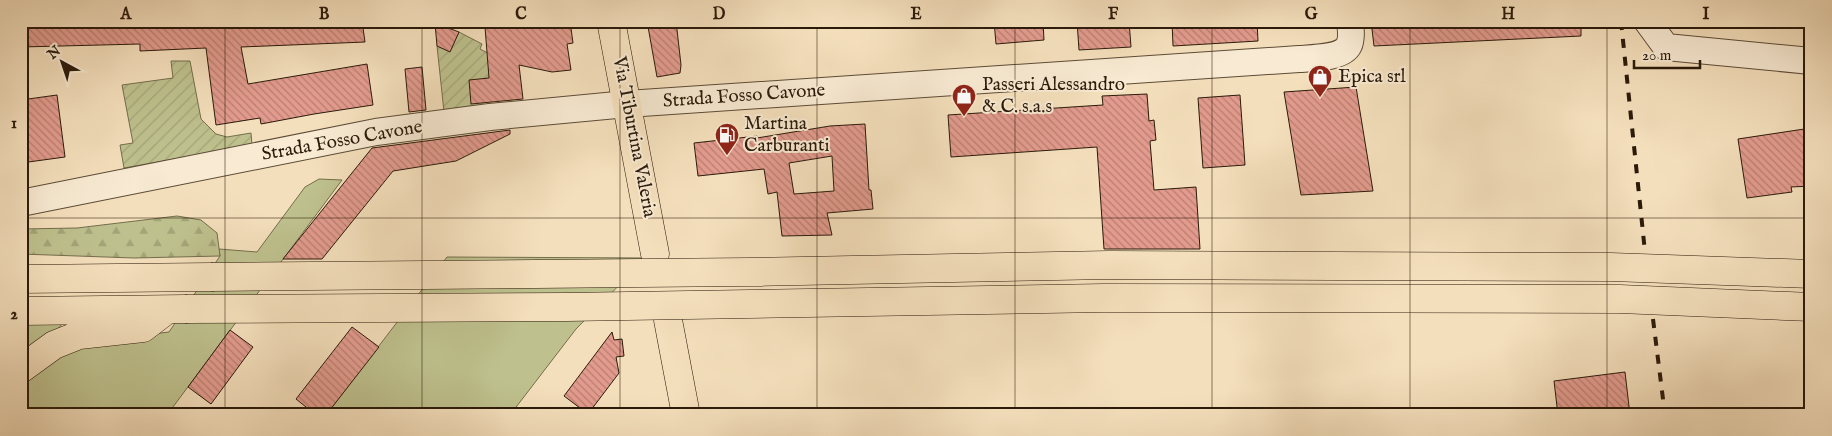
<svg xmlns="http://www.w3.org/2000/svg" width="1832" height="436" font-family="'IM FELL English',serif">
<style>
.grass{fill:#bec18e;stroke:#746e4c}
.forest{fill:url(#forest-firs);stroke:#746e4c}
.garden{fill:url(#garden-furrows);stroke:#746e4c}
.building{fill:url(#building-back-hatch);stroke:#2b1a0a;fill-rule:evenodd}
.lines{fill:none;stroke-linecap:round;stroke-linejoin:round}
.minor-casing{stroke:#5d4b36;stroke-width:28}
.major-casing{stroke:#2b1a0a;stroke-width:29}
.highway-casing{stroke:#2b1a0a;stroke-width:29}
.minor{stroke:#f8ead3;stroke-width:26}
.major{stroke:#f4dfbc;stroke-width:28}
.highway{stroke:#f4dfbc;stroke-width:28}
.rail{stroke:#2b1a0a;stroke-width:4;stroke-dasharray:9 9;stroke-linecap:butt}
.highway-bridge-casing{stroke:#2b1a0a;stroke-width:29;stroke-linecap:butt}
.highway-bridge{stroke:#f4dfbc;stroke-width:28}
.grid{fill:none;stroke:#2b1a0a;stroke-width:1;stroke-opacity:0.55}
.labels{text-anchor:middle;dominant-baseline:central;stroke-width:4;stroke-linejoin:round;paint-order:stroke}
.poi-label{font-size:19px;fill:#2b1a0a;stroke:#f8ead3;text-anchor:start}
.street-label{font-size:19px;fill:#2b1a0a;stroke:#f8ead3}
.neatline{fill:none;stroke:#2b1a0a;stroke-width:2}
.grid-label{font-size:16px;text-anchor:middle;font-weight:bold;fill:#2b1a0a}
</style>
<defs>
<pattern id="forest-firs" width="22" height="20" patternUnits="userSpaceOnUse" patternTransform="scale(1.25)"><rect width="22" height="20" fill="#bec18e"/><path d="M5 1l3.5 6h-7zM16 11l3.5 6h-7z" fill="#a3a579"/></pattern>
<pattern id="garden-furrows" width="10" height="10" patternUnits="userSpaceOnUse" patternTransform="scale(1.25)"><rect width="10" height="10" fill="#bec18e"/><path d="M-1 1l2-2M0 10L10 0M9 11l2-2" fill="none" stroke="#a3a579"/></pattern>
<pattern id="building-back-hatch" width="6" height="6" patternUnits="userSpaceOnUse" patternTransform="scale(1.25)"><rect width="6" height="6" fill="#e39b8e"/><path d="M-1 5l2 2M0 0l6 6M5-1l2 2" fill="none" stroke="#b87e72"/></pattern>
</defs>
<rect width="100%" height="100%" fill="#f4dfbc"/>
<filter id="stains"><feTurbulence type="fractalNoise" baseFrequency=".004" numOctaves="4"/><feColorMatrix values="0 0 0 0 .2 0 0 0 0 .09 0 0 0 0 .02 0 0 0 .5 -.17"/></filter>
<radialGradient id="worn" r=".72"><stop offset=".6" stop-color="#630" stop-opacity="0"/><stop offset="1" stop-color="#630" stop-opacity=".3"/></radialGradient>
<!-- grass -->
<path class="grass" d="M319,179L342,180L167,415H21V382L79,343L169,332L220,256L219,249L257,252L305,187Z
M447,257L646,258L576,329L510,415H326Z
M63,323L56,331L21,358V324Z"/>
<!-- forest -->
<path class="forest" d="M177,216L201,220L217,233L220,256L134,258L21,254V229L77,228Z"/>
<!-- garden -->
<path class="garden" d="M459,32L482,44L480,49L515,67L512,76L481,79L483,107L444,112L437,46L450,51Z
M171,61H190L201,119L216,134L227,137L251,133L252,145L124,168L120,145L133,143L122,85L173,78Z"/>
<!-- building -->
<path class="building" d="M21,21H362L365,42L241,47L248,84L367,64L373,105L314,114L261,124L260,118L216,125L206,48L140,51V44L21,47Z
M531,21H570L573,43L567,44L571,70L552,72L519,65L523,99L471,104L469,80L489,78L485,27L531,23Z
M647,21H676L681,65L680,73L657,77Z
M994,21H1028V23L1043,22L1044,40L996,44Z
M1077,21H1129L1131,47L1079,50Z
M1172,21H1257L1258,41L1173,46Z
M1371,21H1581V36L1374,46Z
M435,23L459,32L450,52L437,46Z
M422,67L426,110L409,112L405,69Z
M1356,87L1373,191L1301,195L1284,92Z
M1147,94L1149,121L1154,120L1156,140L1150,141L1154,190L1196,187L1200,249H1104L1097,147L951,157L948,115L1103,105L1102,96Z
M57,95L65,157L21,163V100Z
M1240,95L1245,165L1203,168L1198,98Z
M865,124L869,190H871L873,209L827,213L832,235L782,236L777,192L768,194L764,169L698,176L694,143L757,136V138L830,126ZM832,156L834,191L794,194L789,163Z
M1811,128V186L1791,187L1792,192L1747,198L1738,139Z
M510,130V134L456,161L393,171L322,259H283L372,148Z
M352,327L379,347L326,415H316L296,399Z
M230,330L253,347L211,404L188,387Z
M612,332L614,340L622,339L624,356L616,357L619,373L588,414L564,396Z
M1625,372L1630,415H1558L1554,381Z"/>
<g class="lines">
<defs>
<path id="minor" d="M1647,21L1666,47L1811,61
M21,203L376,132L490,117L627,104L1299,59C1312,58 1343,58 1349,45C1352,39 1351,29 1350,21"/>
<path id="major" d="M611,21L655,254
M668,320L686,415"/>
<path id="highway" d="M21,279L211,277
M21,311L185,309
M21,369L54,345L79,335L143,328L164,312"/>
</defs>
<!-- minor casing -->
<use href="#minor" class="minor-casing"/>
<!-- major casing -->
<use href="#major" class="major-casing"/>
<!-- highway casing -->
<use href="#highway" class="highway-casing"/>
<!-- minor -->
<use href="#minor" class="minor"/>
<!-- major -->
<use href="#major" class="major"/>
<!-- highway -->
<use href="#highway" class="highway"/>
<!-- rail -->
<path class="rail" d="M1621,21L1645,252
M1653,319L1665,415"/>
<defs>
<path id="highway-bridge" d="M211,277L748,272L1109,265L1611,267L1811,274
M185,309L567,307L1104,298L1620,299L1811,307"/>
</defs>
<!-- highway-bridge casing -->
<use href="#highway-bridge" class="highway-bridge-casing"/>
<!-- highway-bridge -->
<use href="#highway-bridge" class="highway-bridge"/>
</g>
<!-- grid -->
<path class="grid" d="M225,21V415M422,21V415M620,21V415M817,21V415M1015,21V415M1212,21V415M1410,21V415M1607,21V415M21,218H1811"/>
<!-- icons -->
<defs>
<symbol id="shop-pin" viewBox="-11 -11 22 30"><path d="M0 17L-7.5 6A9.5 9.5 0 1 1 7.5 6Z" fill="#8f2418" stroke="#f8ead3"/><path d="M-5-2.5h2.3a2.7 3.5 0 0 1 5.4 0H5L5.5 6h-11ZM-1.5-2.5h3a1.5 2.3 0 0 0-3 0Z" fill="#fff"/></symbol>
<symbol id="fuel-pin" viewBox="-11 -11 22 30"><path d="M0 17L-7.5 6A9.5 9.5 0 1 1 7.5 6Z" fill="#8f2418" stroke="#f8ead3"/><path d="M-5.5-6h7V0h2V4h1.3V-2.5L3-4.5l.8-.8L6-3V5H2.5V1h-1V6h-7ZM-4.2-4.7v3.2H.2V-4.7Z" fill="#fff"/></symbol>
</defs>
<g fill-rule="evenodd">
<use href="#shop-pin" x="1306" y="63" width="28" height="38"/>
<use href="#shop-pin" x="950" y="82" width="28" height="38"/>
<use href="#fuel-pin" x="713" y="121" width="28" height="38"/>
</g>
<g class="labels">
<!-- poi labels -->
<g class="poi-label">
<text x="1338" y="77">Epica srl</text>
<text x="982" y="85">Passeri Alessandro<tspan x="982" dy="22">&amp; C. s.a.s</tspan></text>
<text x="744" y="124">Martina<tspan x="744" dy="22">Carburanti</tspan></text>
</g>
<!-- street labels -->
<g class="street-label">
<text transform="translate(744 96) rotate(-4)">Strada Fosso Cavone</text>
<text transform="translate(634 137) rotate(79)">Via Tiburtina Valeria</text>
<text transform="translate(342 141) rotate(-10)">Strada Fosso Cavone</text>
</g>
</g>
<!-- margin -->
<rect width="1832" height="436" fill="none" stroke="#f4dfbc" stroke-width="55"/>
<!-- north arrow -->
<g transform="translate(62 62) rotate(320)" stroke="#f8ead3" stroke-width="4" paint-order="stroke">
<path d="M0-4L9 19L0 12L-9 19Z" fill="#2b1a0a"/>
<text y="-8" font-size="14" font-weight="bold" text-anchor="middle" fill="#2b1a0a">N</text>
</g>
<!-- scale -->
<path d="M1634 60v8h66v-8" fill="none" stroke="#2b1a0a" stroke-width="2.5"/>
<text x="1642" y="60" font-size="15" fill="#2b1a0a" stroke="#f8ead3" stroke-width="4" paint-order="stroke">20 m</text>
<rect x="28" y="28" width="1776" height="380" class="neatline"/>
<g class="grid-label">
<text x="126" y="19">A</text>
<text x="324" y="19">B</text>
<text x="521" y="19">C</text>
<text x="719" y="19">D</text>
<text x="916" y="19">E</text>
<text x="1113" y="19">F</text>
<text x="1311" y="19">G</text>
<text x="1508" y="19">H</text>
<text x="1706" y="19">I</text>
<text x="14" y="128">1</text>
<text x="14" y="319">2</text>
</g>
<rect width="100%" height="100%" filter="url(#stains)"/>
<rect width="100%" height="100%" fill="url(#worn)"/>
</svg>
